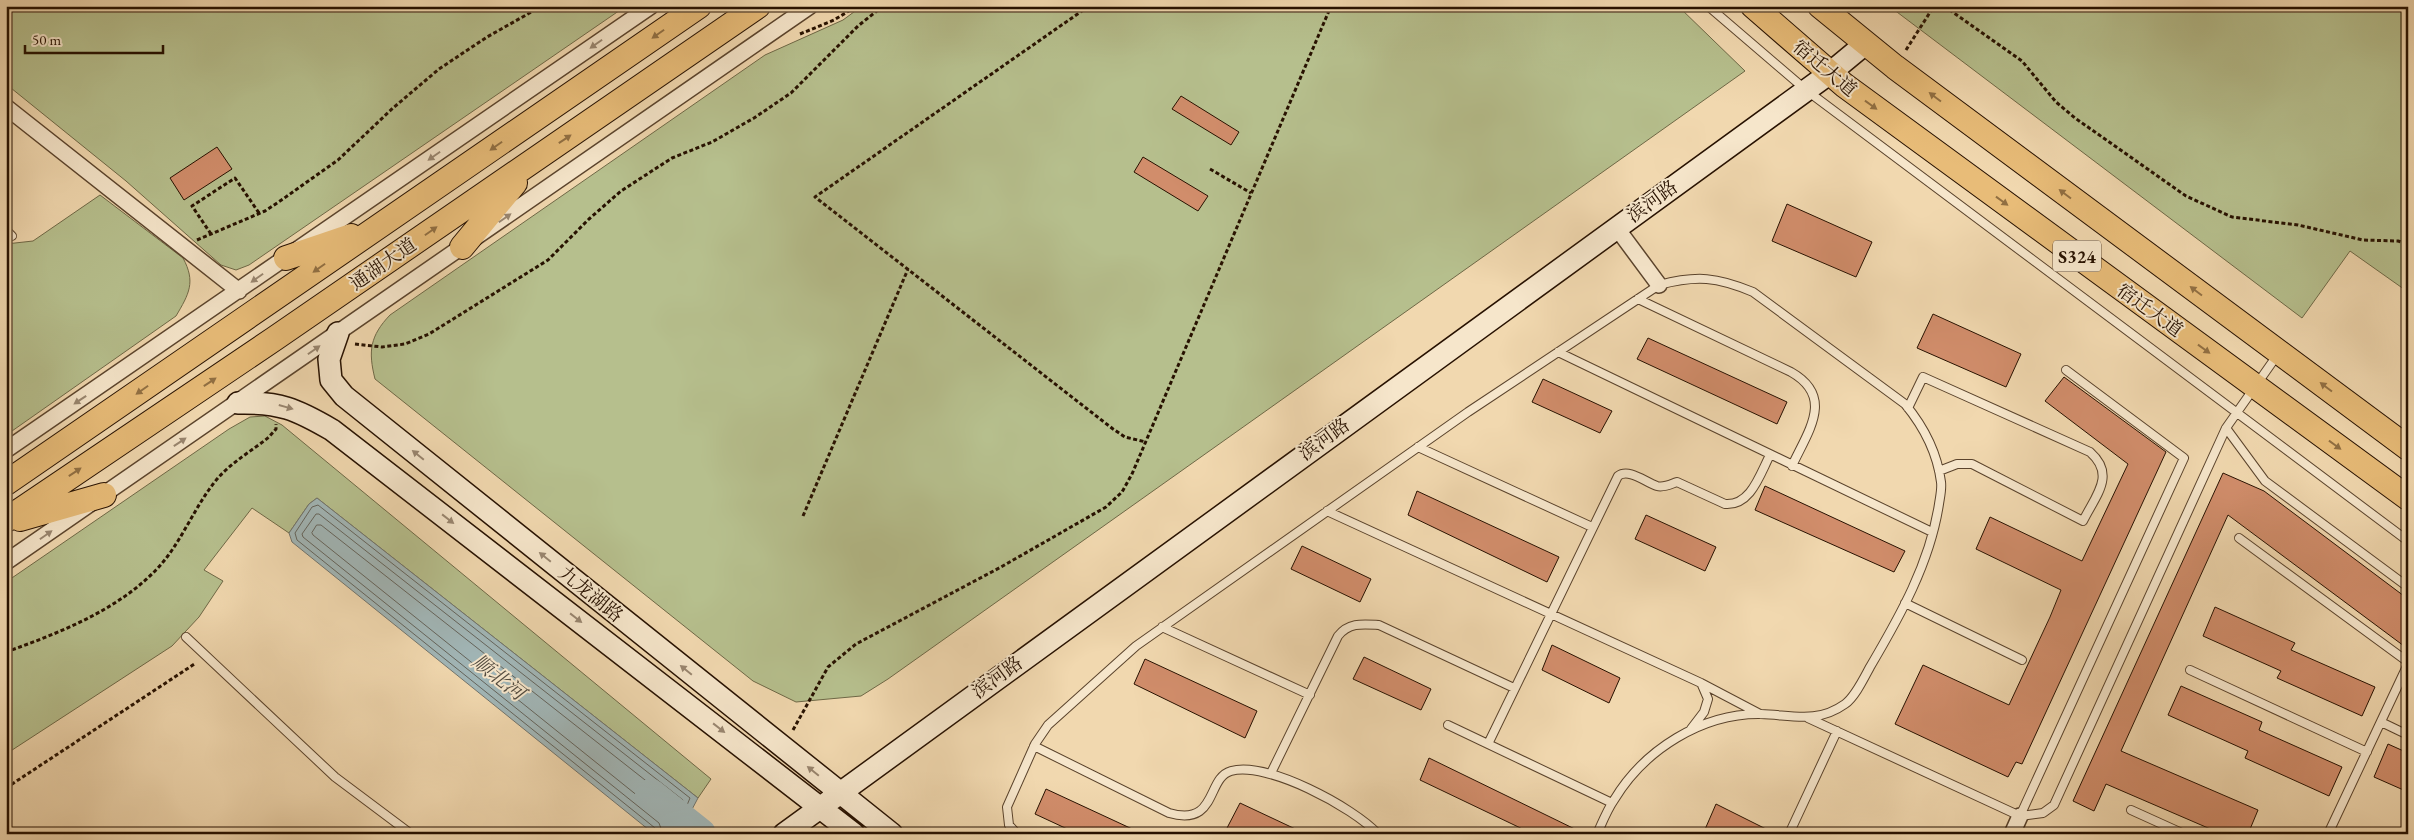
<svg xmlns="http://www.w3.org/2000/svg" width="2414" height="840" font-family="'EB Garamond','Noto Serif SC',serif">
<style>
.green{fill:#b6bf8d;stroke:#6e6846}
.water{fill:#a1b6b7;stroke:#70746e}
.lines{fill:none;stroke-linecap:round;stroke-linejoin:round}
.shore{stroke:#64645c;stroke-width:1}
.river{stroke:#a1b6b7;stroke-width:32}
.building{fill:#d18d6b;stroke:#271100}
.lane-casing{stroke:#5a432c;stroke-width:10}
.street-casing{stroke:#5a432c;stroke-width:18}
.secondary-casing{stroke:#271100;stroke-width:24}
.primary-casing{stroke:#271100;stroke-width:26}
.path{stroke:#271100;stroke-width:3;stroke-dasharray:4 2.5;stroke-linecap:butt}
.lane{stroke:#f6e6cb;stroke-width:8}
.street{stroke:#f6e6cb;stroke-width:15}
.secondary{stroke:#f6e6cb;stroke-width:21}
.primary{stroke:#e8bc78;stroke-width:24}
.oneway{fill:#916f42}
.oneway2{fill:#998670}
.labels{text-anchor:middle;dominant-baseline:central;stroke-width:4;stroke-linejoin:round;paint-order:stroke}
.shield{fill:#f6e6cb;stroke:#65513d;stroke-width:1}
.shield-label{font-size:18px;font-weight:bold;fill:#271100}
.street-label{font-size:19px;fill:#271100;stroke:#f6e6cb}
.water-label{font-size:20px;font-style:italic;fill:#524b40;stroke:#f6e6cb}
</style>
<rect width="100%" height="100%" fill="#f1d8af"/>
<filter id="stains"><feTurbulence type="fractalNoise" baseFrequency=".004" numOctaves="4"/><feColorMatrix values="0 0 0 0 .2 0 0 0 0 .09 0 0 0 0 .02 0 0 0 .5 -.17"/></filter>
<radialGradient id="worn" r=".72"><stop offset=".6" stop-color="#630" stop-opacity="0"/><stop offset="1" stop-color="#630" stop-opacity=".3"/></radialGradient>
<!-- green -->
<path class="green" d="M6,6H626L249,265L236,270L221,265L126,181L6,84Z
M862,6H1678L1745,71L888,679L861,696L796,702L753,681L375,379C368,351 370,336 390,315L765,55L843,20Z
M1889,6H2408V292L2350,251L2302,318Z
M100,195L183,258C196,282 189,294 176,316L12,431L6,430V244L33,241Z
M265,416L282,425L711,779L698,798L317,498L309,504L289,533L252,508L204,570L223,581L199,617L172,646L6,754V582L229,429L250,417Z"/>
<!-- water -->
<path class="water" d="M317,498L698,798L679,834H654L292,542L289,533L309,504Z"/>
<g class="lines">
<!-- shore -->
<path class="shore" d="M317,525H321L673,802L674,805L667,817H664L313,535L312,533Z
M657,834L655,828L297,540L295,533L312,507L318,505L690,798L675,834
M663,834L659,823L303,537L302,534L316,514H319L683,800L669,834"/>
<!-- river -->
<path class="river" d="M651,795L700,834"/>
</g>
<!-- building -->
<path class="building" d="M1181,96L1239,132L1231,145L1172,109Z
M217,147L232,169L184,200L170,178Z
M1143,157L1208,196L1198,211L1134,172Z
M1787,204L1872,242L1856,277L1772,241Z
M1933,314L2021,354L2006,387L1917,348Z
M1648,338L1787,402L1777,424L1637,359Z
M2064,377L2166,452L2022,764L2016,762L2008,777L1895,724L1923,665L2009,705L2050,617L2061,590L1976,549L1990,517L2082,561L2128,464L2045,401Z
M1543,379L1612,411L1600,433L1532,402Z
M2223,473L2264,491L2408,599V649L2228,515L2121,751L2258,810L2248,834H2222L2106,784L2094,811L2073,801Z
M1765,486L1905,551L1894,572L1755,510Z
M1417,491L1559,557L1547,582L1408,515Z
M1646,515L1716,547L1705,571L1635,539Z
M1302,546L1371,579L1360,602L1291,569Z
M2215,607L2295,643L2291,650L2375,687L2362,716L2277,678L2281,671L2203,636Z
M1552,645L1620,678L1609,703L1542,670Z
M1364,657L1431,689L1421,710L1353,679Z
M1145,659L1257,711L1245,738L1134,684Z
M2181,686L2262,722L2259,730L2342,767L2329,796L2245,758L2248,751L2168,715Z
M2388,744L2408,753V792L2374,777Z
M1429,758L1585,834H1533L1420,780Z
M1046,789L1143,834H1078L1035,814Z
M1240,803L1306,834H1240L1227,828Z
M1716,804L1776,834H1703Z"/>
<g class="lines">
<defs>
<path id="lane" d="M1708,6L1806,90L2408,541
M6,230L12,236
M1638,299L1791,372C1835,397 1808,431 1792,466
M1558,352L1932,532
M1908,408L1923,377L2090,452C2116,475 2096,495 2083,521L1972,464H1957L1939,471
M2226,428L2265,481L2408,587
M1418,447L1592,527
M1327,511L1701,683L1760,714
M2239,538L2408,662
M1905,603L2022,660
M1162,627L1310,695
M186,637L335,777L411,834
M2190,670L2367,752
M1808,718L2020,816L2043,813L2054,805L2226,428L2278,354
M2381,722L2408,735
M1448,725L1612,803
M1691,729L1704,712L1708,699L1702,685
M1488,744L1618,476C1629,468 1645,482 1657,486C1664,488 1671,484 1677,482L1725,504C1751,506 1760,474 1770,455
M1034,746L1169,813C1218,827 1206,778 1231,771C1267,761 1353,807 1378,834
M1271,773L1338,636C1349,622 1363,624 1379,625L1514,688
M2131,810L2184,834
M2020,816L2184,458L2066,370
M1017,834L1009,825L1007,807L1035,744L1048,725L1136,646L1468,412L1659,285C1697,275 1717,277 1753,292L1905,404C1924,427 1937,451 1941,482C1942,489 1940,497 1939,504C1930,563 1900,616 1870,667C1864,678 1855,697 1845,704C1817,724 1792,715 1761,714C1702,713 1644,750 1614,800C1607,810 1602,823 1597,834
M1789,834L1837,731
M2328,834L2408,664"/>
<path id="street" d="M6,107L239,291
M1616,227L1659,285
M6,450L651,6
M6,562L810,6
M2012,834L2020,816"/>
<path id="secondary" d="M338,333L329,359L331,380L344,396L892,834
M238,403C280,402 296,409 332,430L854,834
M784,834L1830,73L1865,44"/>
<path id="primary" d="M1753,6L1844,85L2408,498
M1820,6L1895,67L2408,448
M462,247L515,183
M286,258L351,236
M6,483L699,6
M20,519L104,495
M6,520L274,339L758,6"/>
</defs>
<!-- lane casing -->
<use href="#lane" class="lane-casing"/>
<!-- street casing -->
<use href="#street" class="street-casing"/>
<!-- secondary casing -->
<use href="#secondary" class="secondary-casing"/>
<!-- primary casing -->
<use href="#primary" class="primary-casing"/>
<!-- path -->
<path class="path" d="M1089,6L815,197L1113,429L1125,437L1146,442
M1944,6L2022,61L2056,102L2075,118L2186,196L2232,217L2298,225L2363,240L2398,241L2408,244
M800,34L834,20L857,6
M1906,50L1934,6
M1210,169L1251,193
M211,234L192,206L235,178L259,213
M197,240L265,211L283,199L338,160L393,108L439,69L487,37L542,6
M355,344L382,347L405,344L429,334L548,260L589,219L621,191L672,158L712,142L754,118L791,93L858,26L883,6
M803,516L908,269
M6,652C59,633 116,611 156,570C182,543 194,506 218,478C232,462 253,450 269,437L276,429V424
M793,730L828,667L856,644L1001,567L1106,507L1122,492L1132,474L1331,6
M6,788L196,663"/>
<!-- lane -->
<use href="#lane" class="lane"/>
<!-- street -->
<use href="#street" class="street"/>
<!-- secondary -->
<use href="#secondary" class="secondary"/>
<!-- primary -->
<use href="#primary" class="primary"/>
</g>
<!-- one-way arrows -->
<defs><path id="oneway-solid" d="M-6-.8H1V-3.2L6.5 0L1 3.2V.8H-6Z" transform="scale(1.25)"/></defs>
<g class="oneway">
<use href="#oneway-solid" transform="translate(658 34) rotate(145)"/>
<use href="#oneway-solid" transform="translate(1935 97) rotate(-143)"/>
<use href="#oneway-solid" transform="translate(1871 105) rotate(36)"/>
<use href="#oneway-solid" transform="translate(565 139) rotate(-34)"/>
<use href="#oneway-solid" transform="translate(496 146) rotate(145)"/>
<use href="#oneway-solid" transform="translate(2065 194) rotate(-143)"/>
<use href="#oneway-solid" transform="translate(2002 201) rotate(36)"/>
<use href="#oneway-solid" transform="translate(431 231) rotate(-35)"/>
<use href="#oneway-solid" transform="translate(319 268) rotate(145)"/>
<use href="#oneway-solid" transform="translate(2196 291) rotate(-143)"/>
<use href="#oneway-solid" transform="translate(2204 349) rotate(36)"/>
<use href="#oneway-solid" transform="translate(210 382) rotate(-34)"/>
<use href="#oneway-solid" transform="translate(2326 387) rotate(-143)"/>
<use href="#oneway-solid" transform="translate(142 390) rotate(145)"/>
<use href="#oneway-solid" transform="translate(2335 445) rotate(36)"/>
<use href="#oneway-solid" transform="translate(75 472) rotate(-34)"/>
</g>
<g class="oneway2">
<use href="#oneway-solid" transform="translate(596 44) rotate(145)"/>
<use href="#oneway-solid" transform="translate(434 156) rotate(145)"/>
<use href="#oneway-solid" transform="translate(505 218) rotate(-35)"/>
<use href="#oneway-solid" transform="translate(257 278) rotate(145)"/>
<use href="#oneway-solid" transform="translate(314 350) rotate(-35)"/>
<use href="#oneway-solid" transform="translate(80 400) rotate(146)"/>
<use href="#oneway-solid" transform="translate(286 407) rotate(16)"/>
<use href="#oneway-solid" transform="translate(180 442) rotate(-34)"/>
<use href="#oneway-solid" transform="translate(418 455) rotate(-141)"/>
<use href="#oneway-solid" transform="translate(448 519) rotate(38)"/>
<use href="#oneway-solid" transform="translate(46 535) rotate(-35)"/>
<use href="#oneway-solid" transform="translate(545 557) rotate(-141)"/>
<use href="#oneway-solid" transform="translate(576 618) rotate(38)"/>
<use href="#oneway-solid" transform="translate(686 670) rotate(-141)"/>
<use href="#oneway-solid" transform="translate(719 728) rotate(38)"/>
<use href="#oneway-solid" transform="translate(813 771) rotate(-141)"/>
</g>
<g class="labels">
<!-- shield labels -->
<rect class="shield" x="2053" y="240.5" width="48" height="31" rx="4"/>
<g class="shield-label">
<text x="2077" y="256">S324</text>
</g>
<!-- street labels -->
<g class="street-label">
<text transform="translate(1825 68) rotate(40)">宿迁大道</text>
<text transform="translate(1652 201) rotate(-36)">滨河路</text>
<text transform="translate(383 264) rotate(-35)">通湖大道</text>
<text transform="translate(2150 310) rotate(36)">宿迁大道</text>
<text transform="translate(1324 439) rotate(-36)">滨河路</text>
<text transform="translate(591 594) rotate(39)">九龙湖路</text>
<text transform="translate(997 677) rotate(-36)">滨河路</text>
</g>
<!-- water labels -->
<g class="water-label">
<text transform="translate(499 677) rotate(38)">顺北河</text>
</g>
</g>
<!-- margin -->
<rect width="2414" height="840" fill="none" stroke="#f1d8af" stroke-width="25"/>
<rect x="8" y="8" width="2399" height="825" fill="none" stroke="#271100" stroke-width="2.5"/>
<rect x="12" y="12" width="2389" height="815" fill="none" stroke="#271100"/>
<!-- scale -->
<path d="M25 45v8h138v-8" fill="none" stroke="#271100" stroke-width="2.5"/>
<text x="32" y="45" font-size="15" fill="#271100" stroke="#f6e6cb" stroke-width="4" paint-order="stroke">50 m</text>
<rect width="100%" height="100%" filter="url(#stains)"/>
<rect width="100%" height="100%" fill="url(#worn)"/>
</svg>
